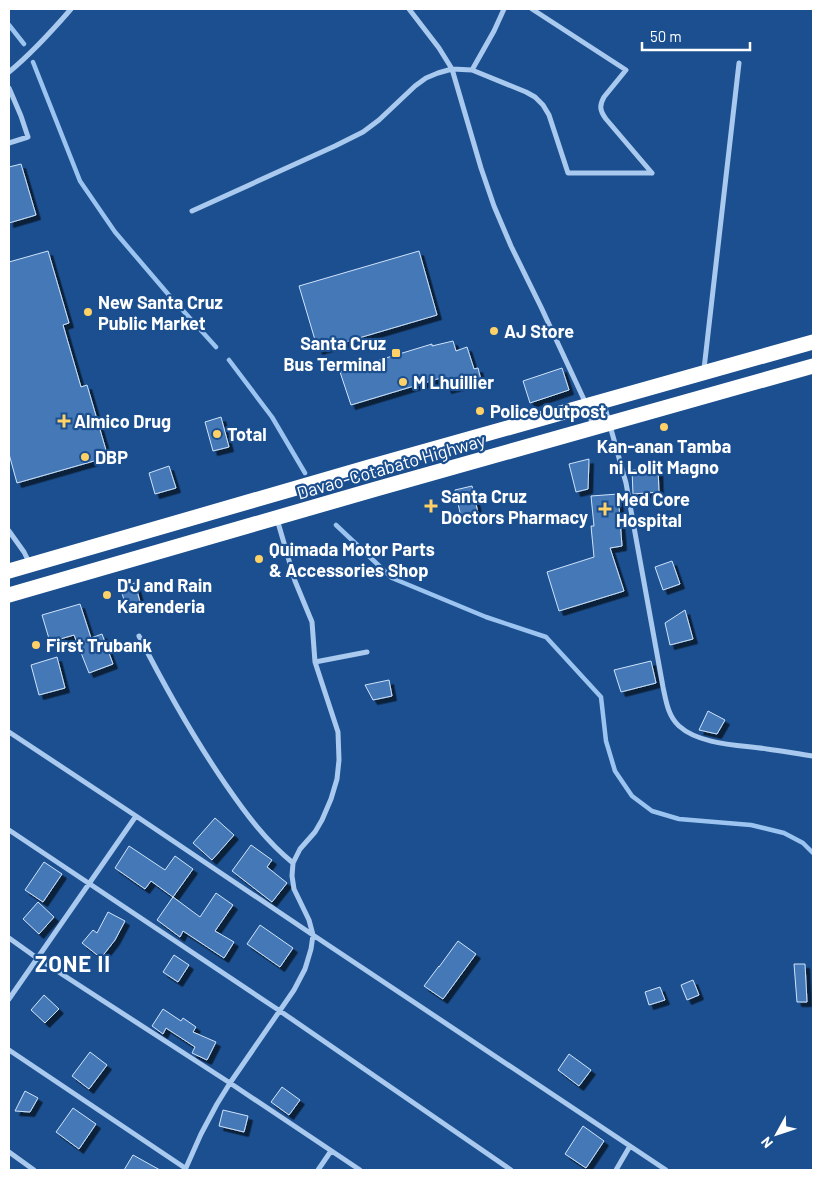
<svg xmlns="http://www.w3.org/2000/svg" width="822" height="1179" font-family="Barlow,sans-serif">
<style>
.lines{fill:none;stroke-linecap:round;stroke-linejoin:round}
.stream{stroke:#9cc4f0;stroke-width:4.5}
.building{fill:#4478b7;stroke:#cfe3fa;filter:url(#shadow)}
.street{stroke:#a9c9ee;stroke-width:5}
.highway{stroke:#fff;stroke-width:15}
.poi-dot{fill:#ffd166;stroke:#1b4f8f;stroke-width:2}
.labels{text-anchor:middle;dominant-baseline:central;stroke-width:4.5;stroke-linejoin:round;paint-order:stroke}
.poi-label{font-size:18px;font-weight:bold;fill:#fff;stroke:#1b4f8f;text-anchor:start}
.street-label{font-size:18px;fill:#fff;stroke:#1b4f8f}
.district-label{font-size:22px;font-weight:bold;letter-spacing:1px;fill:#fff;stroke:#1b4f8f}
</style>
<defs>
<filter id="shadow"><feDropShadow dx="4.5" dy="4.5" stdDeviation="0" flood-color="#0009"/></filter>
</defs>
<rect width="100%" height="100%" fill="#1b4f8f"/>
<g class="lines">
<!-- stream -->
<path class="stream" d="M9,25L24,44
M33,62L80,181L115,232L168,294L216,347
M229,360L272,417L305,473
M336,525L392,578L486,617L546,637L601,697L606,741L615,771L632,796L652,811L679,819L751,825L784,833L803,843L813,853"/>
</g>
<!-- building -->
<path class="building" d="M21,164L36,215L9,223V167Z
M48,251L69,323L63,325L81,387L87,385L108,457L17,483L9,454V262Z
M419,251L437,315L318,350L299,286Z
M453,341L456,351L467,347L474,369L478,368L481,380L447,389L444,377L351,405L340,372L432,344V346Z
M562,368L569,390L530,403L523,381Z
M221,417L229,447L213,451L205,422Z
M589,459L588,489L576,492L569,464Z
M169,466L176,488L155,494L149,473Z
M658,468L659,492L633,494L632,470Z
M472,486L478,513L461,517L455,490Z
M618,494L622,546L610,548L624,591L559,611L547,572L594,557L591,526H594L591,496Z
M672,561L680,584L663,590L655,567Z
M135,583L140,602L126,606L120,587Z
M80,604L91,638L102,634L113,664L89,673L74,635L50,642L42,615Z
M685,610L693,639L670,645L665,623Z
M57,657L65,688L39,695L31,665Z
M651,661L656,683L621,692L614,670Z
M389,680L392,696L373,700L365,685Z
M708,711L725,720L717,734L699,730Z
M215,818L234,835L212,860L193,843Z
M251,845L272,860L267,867L287,883L272,902L232,871Z
M129,846L165,870L175,856L193,869L173,897L151,881L145,889L115,868Z
M44,862L62,874L43,902L25,890Z
M216,893L233,905L215,931L234,942L224,958L183,931L180,937L157,920L173,897L200,917Z
M38,902L54,917L39,934L23,919Z
M108,912L125,921L115,940L101,958L82,943L93,930L97,933Z
M260,925L293,948L280,967L247,944Z
M458,941L476,954L443,999L424,986L439,966V967Z
M174,955L189,965L178,982L163,972Z
M794,964H805L807,1002H797Z
M693,980L699,995L687,1000L681,985Z
M660,987L665,1000L649,1005L645,992Z
M44,995L59,1009L45,1023L31,1010Z
M163,1009L181,1021L183,1018L196,1027L193,1032L216,1042L207,1060L192,1053L195,1047L166,1028L163,1034L152,1026Z
M90,1052L107,1065L89,1089L72,1076Z
M569,1054L591,1070L579,1086L558,1070Z
M282,1087L300,1100L289,1115L271,1102Z
M25,1091L38,1098L30,1112L15,1111Z
M73,1108L96,1124L79,1149L56,1132Z
M223,1110L248,1116L244,1132L219,1126Z
M583,1126L604,1141L586,1168L565,1154Z
M133,1155L160,1170H124Z"/>
<g class="lines">
<!-- street -->
<path class="street" d="M409,9L439,48L452,69L481,168L494,206L511,246L541,307L587,406L593,426
M532,9L626,70L604,97C599,106 600,111 606,119L652,173
M472,70L494,31L504,9
M9,72C32,53 52,31 71,9
M9,88L21,116L28,137L9,143
M192,211L335,146L363,132L379,120L415,86L426,78L438,73L452,69L472,70L526,92L535,97L543,105L549,115L568,173H652
M704,369L739,63
M604,404L626,483L663,687C666,701 668,716 679,726C700,745 740,745 767,749C783,751 798,754 813,756
M9,531L24,552L30,564
M139,636C165,687 193,737 226,785C246,814 266,841 293,863
M315,662L367,652
M9,732L136,816L313,935L666,1170
M9,830L280,1011L511,1170
M9,938L37,958L230,1083L360,1170
M9,999L136,816
M9,1050L185,1168
M9,1152L34,1170
M185,1170L201,1134L217,1104L230,1083L294,990L305,969L311,949L313,935L309,920L294,889L292,876L293,863L300,849L315,832L322,820L331,799L337,779L339,760L338,732L315,662L312,622L295,581L277,519
M318,1170L331,1151
M616,1170L630,1146"/>
<!-- highway -->
<path class="highway" d="M9,571L369,467L813,342
M9,595L376,489L813,366"/>
</g>
<!-- markers -->
<g class="poi-dot">
<circle cx="88" cy="312" r="5"/>
<circle cx="494" cy="331" r="5"/>
<rect x="391" y="348" width="10" height="10" rx="2.5"/>
<circle cx="403" cy="382" r="5"/>
<circle cx="480" cy="411" r="5"/>
<path d="M61.5 413.5h5v5h5v5h-5v5h-5v-5h-5v-5h5z"/>
<circle cx="664" cy="427" r="5"/>
<circle cx="217" cy="434" r="5"/>
<circle cx="85" cy="457" r="5"/>
<path d="M428.5 498.5h5v5h5v5h-5v5h-5v-5h-5v-5h5z"/>
<path d="M602.5 501.5h5v5h5v5h-5v5h-5v-5h-5v-5h5z"/>
<circle cx="259" cy="559" r="5"/>
<circle cx="107" cy="595" r="5"/>
<circle cx="36" cy="645" r="5"/>
</g>
<g class="labels">
<!-- poi labels -->
<g class="poi-label">
<text x="98" y="302">New Santa Cruz<tspan x="98" dy="21">Public Market</tspan></text>
<text x="504" y="331">AJ Store</text>
<text x="386" y="343" text-anchor="end">Santa Cruz<tspan x="386" dy="21">Bus Terminal</tspan></text>
<text x="413" y="382">M Lhuillier</text>
<text x="490" y="411">Police Outpost</text>
<text x="74" y="421">Almico Drug</text>
<text x="227" y="434">Total</text>
<text x="664" y="446" text-anchor="middle">Kan-anan Tamba<tspan x="664" dy="21">ni Lolit Magno</tspan></text>
<text x="95" y="457">DBP</text>
<text x="441" y="496">Santa Cruz<tspan x="441" dy="21">Doctors Pharmacy</tspan></text>
<text x="616" y="499">Med Core<tspan x="616" dy="21">Hospital</tspan></text>
<text x="269" y="549">Quimada Motor Parts<tspan x="269" dy="21">&amp; Accessories Shop</tspan></text>
<text x="117" y="585">D'J and Rain<tspan x="117" dy="21">Karenderia</tspan></text>
<text x="46" y="645">First Trubank</text>
</g>
<!-- street labels -->
<g class="street-label">
<text transform="translate(391 466) rotate(-16)">Davao-Cotabato Highway</text>
</g>
<!-- district labels -->
<g class="district-label">
<text x="73" y="963">ZONE II</text>
</g>
</g>
<!-- border -->
<rect width="822" height="1179" fill="none" stroke="#ffffff" stroke-width="20"/>
<!-- north arrow -->
<g transform="translate(777 1134) rotate(230)" stroke="#1b4f8f" stroke-width="4" paint-order="stroke">
<path d="M0-4L9 19L0 12L-9 19Z" fill="#ffffff"/>
<text y="-8" font-size="14" font-weight="bold" text-anchor="middle" fill="#ffffff">N</text>
</g>
<!-- scale -->
<path d="M642 42v8h108v-8" fill="none" stroke="#ffffff" stroke-width="2.5"/>
<text x="650" y="42" font-size="15" fill="#ffffff" stroke="#1b4f8f" stroke-width="4" paint-order="stroke">50 m</text>
</svg>
